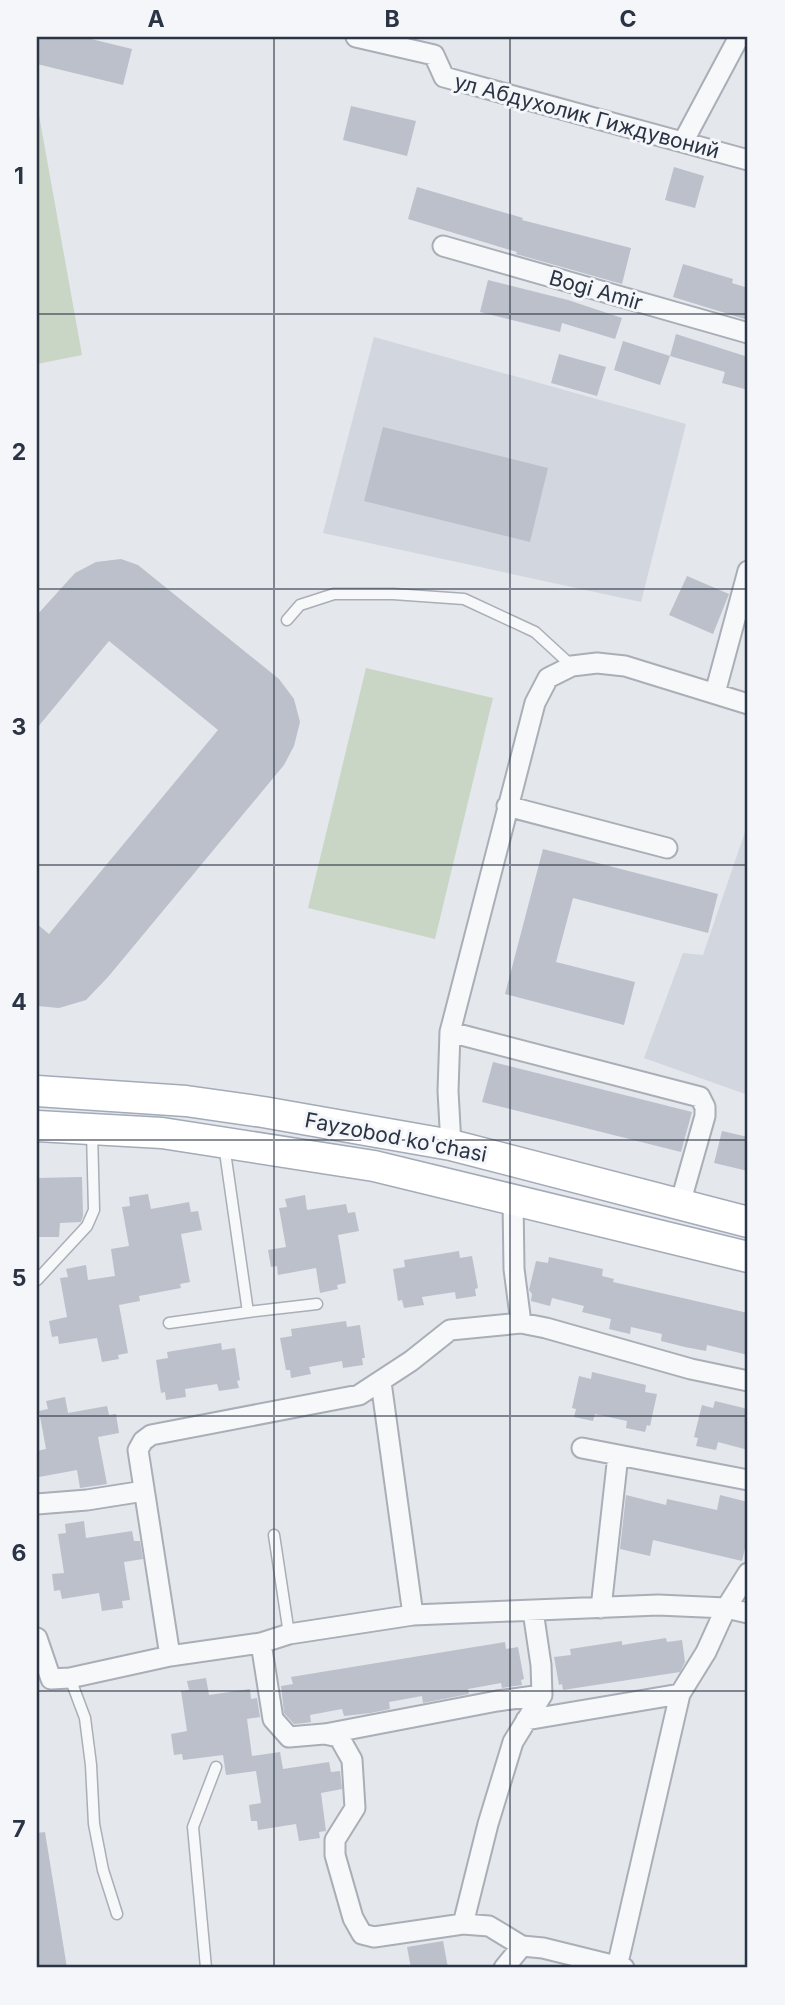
<svg xmlns="http://www.w3.org/2000/svg" width="785" height="2005" font-family="Inter,sans-serif">
<style>
.built{fill:#d2d6de}
.green{fill:#c9d6c5}
.building{fill:#bbc0ca}
.lines{fill:none;stroke-linecap:round;stroke-linejoin:round}
.lane-casing{stroke:#a9aeb7;stroke-width:13}
.street-casing{stroke:#a9aeb7;stroke-width:23}
.primary-casing{stroke:#a3abb8;stroke-width:33}
.lane{stroke:#f7f8fa;stroke-width:10}
.street{stroke:#f7f8fa;stroke-width:19}
.primary{stroke:#fff;stroke-width:30}
.grid{fill:none;stroke:#2b3445;stroke-width:2;stroke-opacity:0.55}
.labels{text-anchor:middle;dominant-baseline:central;stroke-width:6;stroke-linejoin:round;paint-order:stroke}
.street-label{font-size:21px;fill:#2b3445;stroke:#f4f6f9}
.neatline{fill:none;stroke:#2b3445;stroke-width:2.5}
.grid-label{font-size:23px;text-anchor:middle;font-weight:bold;fill:#2b3445}
</style>
<rect width="100%" height="100%" fill="#e4e7ec"/>
<!-- built -->
<path class="built" d="M374,337L686,424L641,602L323,533Z
M748,823V1095L644,1058L683,953L703,955Z"/>
<!-- green -->
<path class="green" d="M37,104L82,355L37,364Z
M366,668L493,698L435,939L308,908Z"/>
<!-- building -->
<path class="building" d="M37,37H83L132,49L123,85L37,64Z
M351,106L416,121L407,156L343,140Z
M674,167L704,176L695,208L665,200Z
M417,187L523,218L522,220L631,248L622,284L516,254L517,252L408,219Z
M683,264L733,279L732,283L748,288V320L673,297Z
M488,280L568,300L622,318L615,339L562,323L560,332L480,312Z
M676,334L748,357V390L722,383L725,372L670,356Z
M623,341L670,356L660,385L614,370Z
M559,354L606,367L597,396L551,383Z
M383,427L548,468L530,542L364,501Z
M121,559L138,565L279,679L294,699L300,722L294,746L284,765L108,977L86,1000L59,1008L37,1006V924L49,934L218,730L109,641L37,728V615L75,573L96,562Z
M687,576L729,594L713,634L669,615Z
M543,849L718,894L708,933L573,898L556,962L635,982L624,1025L505,994Z
M493,1062L692,1112L681,1152L482,1102Z
M722,1131L748,1137V1171L714,1163Z
M82,1177L83,1216L81,1222L60,1223L59,1237H37V1178Z
M148,1194L151,1209L189,1202L191,1212L198,1211L202,1230L181,1234L190,1282L180,1284L181,1288L139,1296L140,1301L119,1305L128,1353L118,1355L119,1359L102,1362L97,1338L59,1344L58,1336L52,1337L49,1321L67,1317L60,1278L68,1277L66,1269L86,1265L88,1280L115,1276L111,1249L129,1246L122,1207L130,1206L129,1197Z
M305,1195L307,1210L346,1204L348,1213L355,1212L359,1231L338,1235L346,1283L337,1285L338,1289L320,1293L316,1268L278,1275L277,1266L271,1267L268,1250L286,1247L279,1208L287,1207L285,1199Z
M459,1251L460,1258L472,1256L478,1288L475,1289L476,1296L456,1299L455,1292L422,1297L424,1305L404,1308L402,1300L398,1301L393,1269L405,1267L404,1260Z
M549,1257L603,1269L602,1276L614,1279L613,1282L748,1313V1355L707,1345L706,1351L685,1347L661,1341L662,1334L631,1327L630,1334L609,1329L611,1319L582,1312L584,1306L552,1298L550,1306L531,1301L532,1294L529,1290L536,1261L548,1263Z
M346,1321L347,1327L360,1325L365,1358H362L363,1365L343,1368L342,1361L309,1367L311,1374L291,1378L290,1370H286L280,1338L292,1336L291,1329Z
M221,1343L222,1350L235,1348L240,1380L237,1381L239,1388L219,1391L217,1384L185,1389L186,1397L166,1400L165,1392L161,1393L156,1360L168,1358L167,1352Z
M592,1372L646,1385L645,1392L657,1394L650,1426L647,1425L645,1432L626,1428L627,1421L595,1414L593,1421L574,1417L576,1409L572,1408L579,1376L591,1379Z
M65,1397L68,1413L107,1406L109,1415L116,1414L119,1433L98,1437L107,1484L80,1488L77,1470L39,1477L37,1451L46,1449L39,1411L48,1409L46,1401Z
M715,1401L748,1409V1450L718,1442L716,1450L696,1446L698,1438L694,1437L702,1405L713,1408Z
M626,1495L666,1505L667,1499L717,1510L720,1495L748,1502V1535L742,1561L653,1540L650,1556L620,1549Z
M84,1521L86,1538L132,1531L134,1541H140L143,1559L124,1562L130,1600L122,1601L123,1608L102,1611L99,1593L62,1599L60,1590L54,1591L52,1574L64,1573L58,1534L66,1533L65,1524Z
M666,1638L667,1642L682,1640L685,1662L680,1672L563,1690L562,1684L559,1685L554,1657L571,1655L570,1649L622,1641V1645Z
M505,1642L506,1649L518,1647L524,1679L521,1680L522,1685L502,1688L501,1683L468,1689L469,1694L423,1703L422,1696L389,1702L390,1709L371,1713L344,1716L342,1709L310,1715L311,1722L305,1723L294,1724L284,1713L281,1686L293,1684L291,1677Z
M206,1678L209,1695L250,1689L251,1699L257,1698L260,1717L247,1719L252,1756L280,1752L283,1769L329,1762L331,1772L340,1771L342,1789L321,1793L326,1831L319,1832L320,1838L299,1841L296,1824L258,1830L257,1821H251L249,1805L261,1803L256,1771L226,1775L223,1755L183,1760L182,1754L174,1755L171,1734L187,1731L181,1691L189,1690L187,1681Z
M45,1832L67,1968H37V1833Z
M443,1941L448,1968H411L407,1947Z"/>
<g class="lines">
<defs>
<path id="lane" d="M287,620L300,605L334,594H393L464,599L535,632L572,666
M37,1280L87,1226L94,1210L92,1132
M248,1312L317,1304
M169,1323L248,1312L224,1145
M274,1535L289,1634
M70,1678L85,1718L91,1765L94,1824L103,1870L117,1914
M206,1968L193,1827L216,1767"/>
<path id="street" d="M356,37L434,55L444,77L748,160
M683,142L739,37
M443,246L748,333
M715,693L748,571
M507,806L667,848
M450,1032L700,1097L705,1107V1116L680,1204
M451,1145L448,1091L450,1032L535,703L548,678L572,666L597,663L625,666L748,704
M513,1200L514,1269L521,1323
M748,1381L691,1369L546,1328L521,1323L450,1330L411,1361L359,1395L151,1435L143,1441L138,1450L170,1656L261,1643L289,1634L413,1615L658,1605L726,1608L748,1613
M381,1382L413,1615
M582,1448L748,1480
M37,1504L87,1500L144,1491
M601,1608L618,1455
M37,1638L51,1679L70,1678L170,1656
M261,1643L273,1719L289,1737L324,1734L339,1737L352,1760L355,1808L335,1840V1855L353,1918L362,1934L374,1937L463,1924L489,1926L522,1946L543,1948L624,1968
M526,1720L680,1694
M325,1734L497,1701L542,1695
M463,1924L488,1824L513,1742L542,1695L541,1665L533,1611
M617,1967L680,1694L706,1652L726,1608L748,1573
M504,1968L522,1946"/>
<path id="primary" d="M37,1091L186,1101L263,1112L451,1145L748,1222
M37,1126L162,1133L374,1166L748,1257"/>
</defs>
<!-- lane casing -->
<use href="#lane" class="lane-casing"/>
<!-- street casing -->
<use href="#street" class="street-casing"/>
<!-- primary casing -->
<use href="#primary" class="primary-casing"/>
<!-- lane -->
<use href="#lane" class="lane"/>
<!-- street -->
<use href="#street" class="street"/>
<!-- primary -->
<use href="#primary" class="primary"/>
</g>
<!-- grid -->
<path class="grid" d="M274,37V1968M510,37V1968M37,314H748M37,589H748M37,865H748M37,1140H748M37,1416H748M37,1691H748"/>
<g class="labels">
<!-- street labels -->
<g class="street-label">
<text transform="translate(587 116) rotate(15)">ул Абдухолик Гиждувоний</text>
<text transform="translate(596 290) rotate(16)">Bogi Amir</text>
<text transform="translate(396 1137) rotate(11)">Fayzobod ko'chasi</text>
</g>
</g>
<!-- border -->
<rect width="785" height="2005" fill="none" stroke="#f4f6f9" stroke-width="77"/>
<rect x="38" y="38" width="708" height="1928" class="neatline"/>
<g class="grid-label">
<text x="156" y="27">A</text>
<text x="392" y="27">B</text>
<text x="628" y="27">C</text>
<text x="19" y="184">1</text>
<text x="19" y="460">2</text>
<text x="19" y="735">3</text>
<text x="19" y="1010">4</text>
<text x="19" y="1286">5</text>
<text x="19" y="1561">6</text>
<text x="19" y="1837">7</text>
</g>
</svg>
